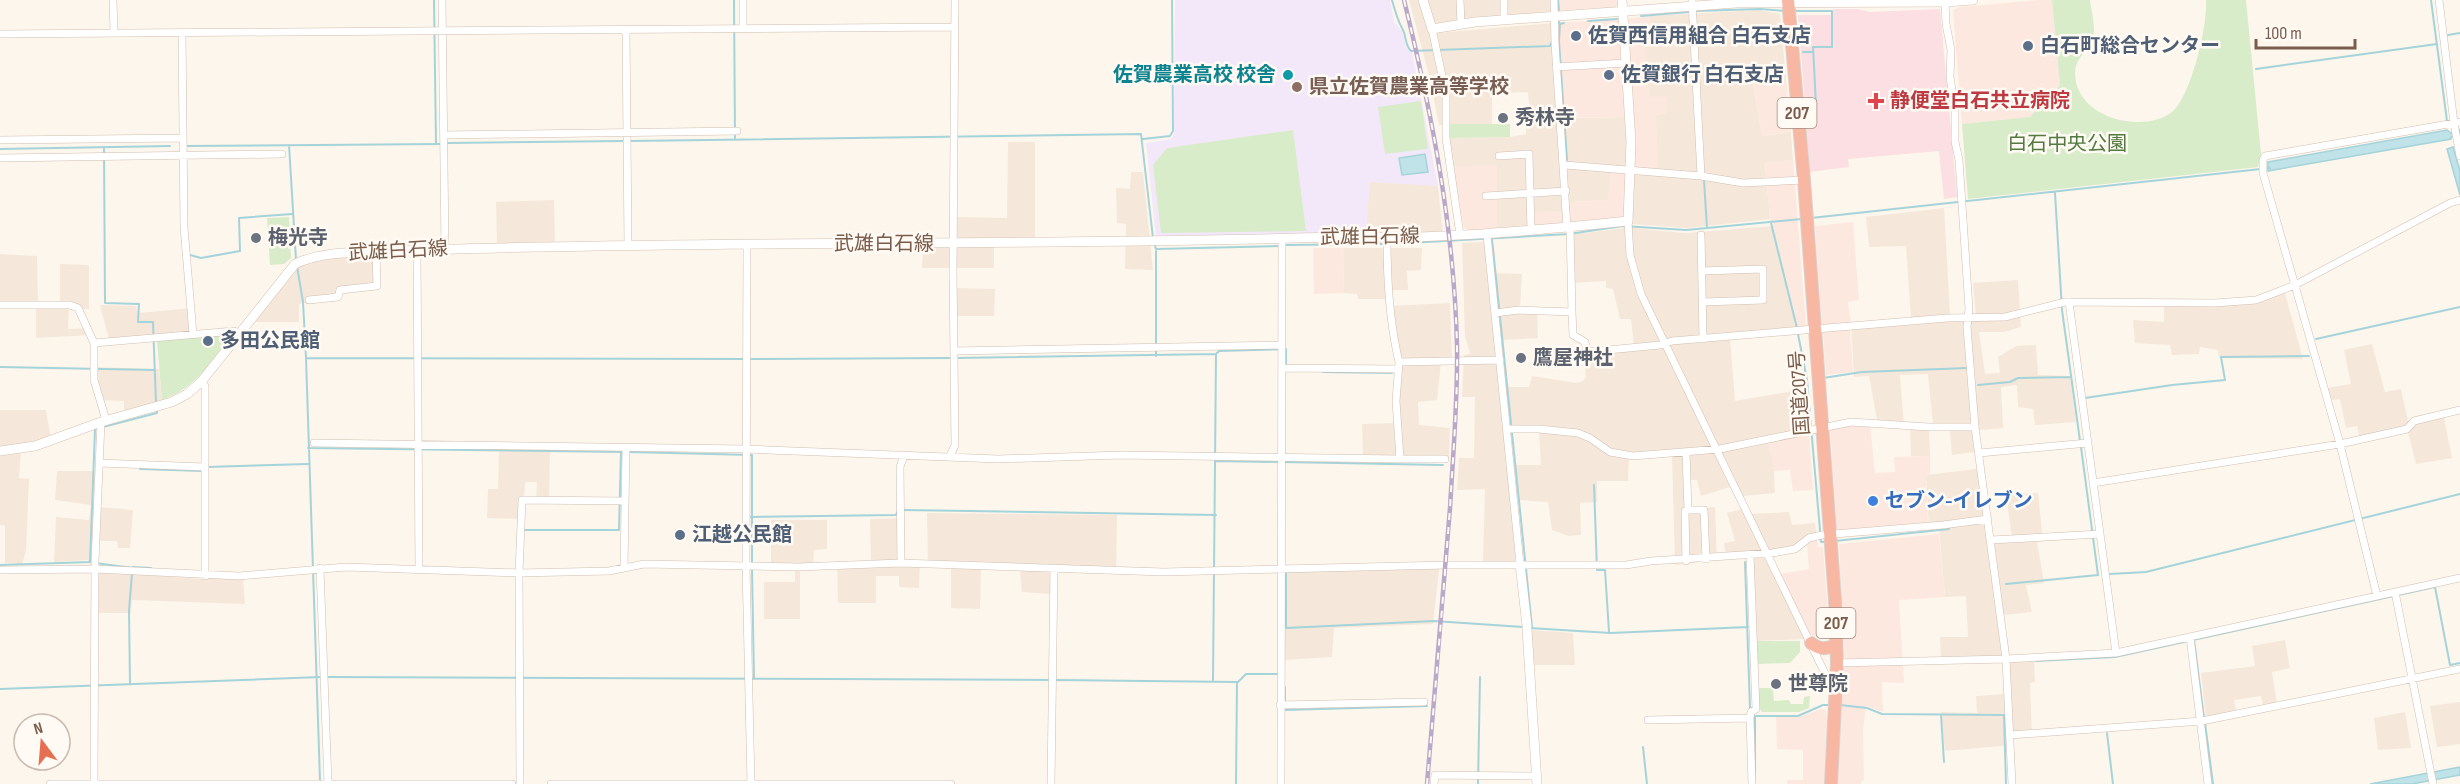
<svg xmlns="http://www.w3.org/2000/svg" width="2460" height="784" font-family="'Sofia Sans Condensed','Noto Sans JP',sans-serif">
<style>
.residential{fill:#f5e8da}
.commercial{fill:#fde8e0}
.education{fill:#f3e8fa}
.medical{fill:#fbdfe3}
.green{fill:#d8ecc9}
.water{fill:#bfe3e8;stroke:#a5d3da;stroke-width:1.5}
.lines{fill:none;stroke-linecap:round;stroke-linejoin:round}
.stream{stroke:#a5d3da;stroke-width:2}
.street-casing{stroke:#d1beb0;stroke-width:8}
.secondary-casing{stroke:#d6c0b0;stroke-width:10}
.highway-casing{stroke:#dad1cd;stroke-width:14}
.street{stroke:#fff;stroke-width:7}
.secondary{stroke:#fff;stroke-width:9}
.highway{stroke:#f7b7a3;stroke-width:12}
.rail-casing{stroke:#b9a8c9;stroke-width:4.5}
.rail{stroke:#fffaf3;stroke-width:2;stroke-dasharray:7;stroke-linecap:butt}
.service-dot{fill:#5c6f8a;stroke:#fffaf3;stroke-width:2}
.culture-dot{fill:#0f9aa8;stroke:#fffaf3;stroke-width:2}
.education-dot{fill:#8d6e63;stroke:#fffaf3;stroke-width:2}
.health-dot{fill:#e0444e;stroke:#fffaf3;stroke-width:2}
.worship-dot{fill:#6b7280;stroke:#fffaf3;stroke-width:2}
.shop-dot{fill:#3f7fe0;stroke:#fffaf3;stroke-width:2}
.labels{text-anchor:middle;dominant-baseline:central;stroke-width:5;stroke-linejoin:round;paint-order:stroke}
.shield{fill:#fffaf3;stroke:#a28b7f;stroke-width:1.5}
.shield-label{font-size:18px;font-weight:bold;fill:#7a5c4d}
.service-label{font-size:20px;font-weight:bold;fill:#4e5e75;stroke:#fffaf3;text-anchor:start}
.culture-label{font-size:20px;font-weight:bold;fill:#0d838f;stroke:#fffaf3;text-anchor:end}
.education-label{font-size:20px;font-weight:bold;fill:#785e54;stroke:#fffaf3;text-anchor:start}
.health-label{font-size:20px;font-weight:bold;fill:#be3a42;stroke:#fffaf3;text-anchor:start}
.worship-label{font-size:20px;font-weight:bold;fill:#5b616d;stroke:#fffaf3;text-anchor:start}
.park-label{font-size:20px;fill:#537a41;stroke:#fffaf3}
.street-label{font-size:20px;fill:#7a5c4d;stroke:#fffaf3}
.shop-label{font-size:20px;font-weight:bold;fill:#366cbe;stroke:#fffaf3;text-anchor:start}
</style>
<rect width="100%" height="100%" fill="#fdf6ec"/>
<!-- residential -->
<path class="residential" d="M1409,0H1420L1434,46L1442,95V125H1439L1429,75Z
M1427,0H1551L1552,11L1435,25Z
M1758,10L1780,14L1786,78L1753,84L1762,136L1791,132L1793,160L1765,163L1770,219L1687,228L1632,224L1634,167L1656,115L1665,113L1649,97L1644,50L1646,44L1651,43L1650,16Z
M1553,23L1558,115L1530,116L1528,92L1492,94V124H1448L1450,95L1437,33Z
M1626,117L1628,171L1608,200L1569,202V211L1533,229L1497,231L1496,198L1453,167L1449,138L1510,137L1526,134V119Z
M1008,142H1035V241H957V217L1007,218Z
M1131,172H1143L1153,270L1125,269L1126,224L1117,223L1116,188L1130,189Z
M1377,181L1438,186L1443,234L1366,235L1369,182Z
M554,200L555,243L497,245L496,202Z
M1944,208L1950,315L1976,317L1973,283L2018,280L2021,327L2004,332H1979L1985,374L2000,373L1998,357L2016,346L2036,345L2038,375L2070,376L2076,422L2035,425L2033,409L2018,407L2017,385L2001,387L2003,428L1979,430L1981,451L1952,455L1950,431L1929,430L1930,456H1911L1910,424L1933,425L1928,374L1900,375L1904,427L1878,425L1869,376L1854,377L1851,324L1911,319L1906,246L1869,247L1866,217Z
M1774,226L1799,334L1730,338L1735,401L1805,389L1809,433L1774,471L1775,493L1743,496L1646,297L1633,255L1632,228L1685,233Z
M1625,228L1626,254L1637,292L1730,487L1701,496L1697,480H1689V509L1715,507L1717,560L1675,565L1672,455L1629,457L1628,481H1597V502L1580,503L1581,535L1568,536L1552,530L1548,502L1518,500L1514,465H1541L1539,432L1511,431L1506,387H1529L1532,376L1577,383L1583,381L1586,377L1584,351L1634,346L1631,319H1620L1613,289L1606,288V281L1570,283L1569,235Z
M1484,242L1514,527L1515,562H1483L1485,489L1457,490L1459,458H1474L1475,397H1462L1464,355L1470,354L1465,336L1462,243Z
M923,247H994V268H922Z
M1343,248H1422L1421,270L1407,271L1408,290H1391L1390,299H1358L1357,294L1344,293Z
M0,254L37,256L38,302L60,301V264L89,265V309H69L68,329L90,328L93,335L36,338V307H0Z
M379,256L380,287L341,291L339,298L299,304V322H254L293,270L307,262L338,257Z
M1494,273L1522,274L1520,308L1537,309L1538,338L1501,340Z
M955,288L995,289L994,316H955Z
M2285,293L2303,359L2219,358L2218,350L2200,347L2199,354L2172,355L2170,345L2135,343L2133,320L2164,322V304L2247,305Z
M1450,303L1452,362H1441L1437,400L1418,402L1419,425L1450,428L1449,458L1363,456L1362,424L1395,423L1393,402L1395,367L1397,362L1389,327L1388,306Z
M100,305L136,306L138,313L193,308L196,335L110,343Z
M2372,344L2385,392L2401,389L2408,421L2443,413L2452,458L2416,464L2408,432L2360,441L2357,426L2346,428L2340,399L2331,400L2327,388L2351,384L2344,350Z
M91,367L159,369L162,400L124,413V401L97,400Z
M0,410H46L51,438L35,443L0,447Z
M499,449L550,450L549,503L536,502L537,482H525L523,519L487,518L488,489H498Z
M21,451L19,478L29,479L26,551L22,564L5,563V525H0V454Z
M1984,468L1993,538H2012L2006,494L2038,493L2043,541L2037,542L2044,583L2026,585L2032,612L2004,615L2010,657L1941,658L1940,637H1968L1966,596L1945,597L1939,528H1929L1926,475Z
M57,471H101L99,507L133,510L130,548H118L117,541H99L98,572L204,579H243L245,604L132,600L131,613H93L92,572L88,560L54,562L56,517L89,520L91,505L55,500Z
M1742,509L1805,639L1757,641L1747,558L1726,559L1724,543L1735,541L1727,513Z
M1789,512L1792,525L1815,523L1817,539L1795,551L1771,556L1751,514Z
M927,513L1117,515L1116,573L1051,570V594L1022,592L1020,570L981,569L980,609L951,608V568L928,567Z
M903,518V560L920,561L919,588L899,587V576H876V603H838L837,562L871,561L870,519Z
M771,520H827V549L814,550L813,569L800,570V619H764V582H795V570H771Z
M1440,562L1433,624L1334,628L1332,657L1283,660L1285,566Z
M1531,630L1573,633L1575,665H1533Z
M2285,640L2290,668L2272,672L2277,704L2264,708L2261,696L2234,700L2237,714L2206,719L2201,673L2255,666L2252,646Z
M2034,660L2035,682L2030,683L2032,737L2013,738V745L1945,751L1941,712L1977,713L1976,696L2005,694L2003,662Z
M2460,702V744L2437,747L2430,706Z
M2405,712L2411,748L2378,750L2374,718Z"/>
<!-- commercial -->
<path class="commercial" d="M1551,0H1619V4L1615,7L1552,11Z
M2039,0H2052L2060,85L2030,117L1962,124L1953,10L1960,7Z
M1650,16L1651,44L1646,45L1645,50L1649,97H1667L1666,113L1656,115L1658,170L1634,167L1626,19Z
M1620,19L1626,117L1558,118L1553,23Z
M1786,78L1791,132L1762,136L1753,84Z
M1793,160L1806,328L1798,329L1774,226L1770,219L1765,163Z
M1497,165V231L1474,232L1464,228L1453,167Z
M1611,170L1628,171L1625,217L1533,229V212L1569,211L1568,202L1608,200Z
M1853,222L1859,300L1848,302L1851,324L1822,326L1815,226Z
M1313,248H1343L1344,293L1314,294Z
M1850,330L1853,372L1826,375L1823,332Z
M1855,424H1870L1875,473L1895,472L1894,457L1930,456V475L1926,476L1928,524L1837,533L1830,428Z
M1809,433L1813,490L1793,491L1790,470L1774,471L1768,442Z
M1939,534L1945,597L1899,600L1904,683L1882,682L1883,712L1866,706L1863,731L1864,780L1861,781V784H1836L1845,660L1839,544Z
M1817,539L1818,547H1823L1829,627L1825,634L1817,637L1810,634L1780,574L1809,569L1807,545Z
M1821,709L1826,710L1828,732L1824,784H1787V780H1803V750L1777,749L1776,717H1799Z"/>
<!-- education -->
<path class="education" d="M1175,0H1390L1394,22L1402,31L1406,47L1412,52L1438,186L1370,182L1366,235L1156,237L1146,143L1171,139L1174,134Z"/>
<!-- medical -->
<path class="medical" d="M1833,9H1858L1870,12L1940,9L1957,197L1944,199L1939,151L1848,159L1849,167L1810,172L1798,15H1833Z"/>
<!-- green -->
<path class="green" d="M2052,0H2090C2091,10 2096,27 2093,37C2088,55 2071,57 2076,82C2084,120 2145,133 2172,112C2191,97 2208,24 2206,0H2246L2261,154L2258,167L1968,199L1962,124L2030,117L2060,85Z
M1421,101L1428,149L1385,154L1378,107Z
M1448,124H1510V137L1449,138Z
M1293,130L1306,231L1161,233L1153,165L1167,148Z
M289,217L291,258L284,264L270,265L267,218Z
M230,332L233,336C210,364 196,387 162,400L157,341Z
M1757,641H1800V652L1790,663L1757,664Z
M1761,688H1773L1774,701L1789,700L1791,704H1803L1804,697L1810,696L1809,708L1799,712H1762L1759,708L1758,689Z"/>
<!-- water -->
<path class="water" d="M2460,129V135L2451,137V139L2268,171V162L2447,130L2451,133L2459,132Z
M2453,147L2460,171V195L2447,149Z
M1425,154L1428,172L1402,175L1399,158Z
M2460,767V775L2412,784H2370Z"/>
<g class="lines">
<!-- stream -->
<path class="stream" d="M434,0L436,144
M734,0L735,140
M1392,0C1395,11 1397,19 1402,28C1407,36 1404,44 1411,51L1550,46L1552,41
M1558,0L1559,10
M2431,0L2447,121
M1696,11L1760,9L1786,11
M1795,11H1832V47H1813L1816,105
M1641,16L1689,12
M1588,21L1617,19
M1559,22L1560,24L1564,23
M1560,24L1559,41L1567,160
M2448,35L2460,33
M1803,52H1812
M2256,69L2437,44
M1143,139L1170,136L1173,131L1172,0
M631,141L1141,134L1153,238
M448,143L624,141
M289,145L296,260
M184,146L441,144
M104,148L105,303L139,304L138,322H153L156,403
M0,149L170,146
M1704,180L1707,228
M2055,193L2062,310L2080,441
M1811,218L2270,168
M1771,223L1797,328
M1492,239L1532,627
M1154,243L1156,249L1279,246
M1390,244L1569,234L1623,226L1686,230L1802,219
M1285,245L1384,244
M1156,251V356
M190,255L201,258L240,251L239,218L292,214
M297,266L303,302L306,358L320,781
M1798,334L1807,380L1821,542H1826
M2316,339L2460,307
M1216,354L1219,351L1286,349V366
M306,358L744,359
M956,358L1216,354L1213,680
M750,359L951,358
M0,367L155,370
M1323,372L1392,373
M1823,378L1862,372L1967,368
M1978,385L2010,382L2018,378L2071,377
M2085,398L2172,385L2225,380L2221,357L2309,356
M308,448L623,452
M629,452L752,455V563
M1216,461L1279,462
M1284,462L1443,465
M207,467L308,464
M140,469L203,471
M1594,485L1597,570H1605L1609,632
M903,510L1216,515
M751,517L896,515L898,510
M524,530H619L621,452
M1835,541L1949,529
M90,562L95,429L157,413V409
M1745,562L1750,709
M95,563L133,568
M0,565L90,562
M133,567L151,568
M752,569L754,679
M1286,573V628L1434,621L1523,627
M2110,574L2146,572L2460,494
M2006,584L2098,575L2081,447
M1529,628L1611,633L1748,627
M2194,640L2204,718
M2036,661L2115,657L2435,587L2450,665L2460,663
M327,677L1050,680
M1056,680L1237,682L1236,784
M1238,682L1246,674H1280
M130,684L129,610L132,574
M1285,687V702
M0,689L321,677
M1840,705L1867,708L1882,714L2004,715L2006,784
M1285,708V710L1427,706
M1941,715L1944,762
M2205,723L2213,784
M2107,733L2113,784
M1643,747L1647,784
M1478,784L1480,677
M1755,784V716H1798L1823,705H1831"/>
<defs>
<path id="street" d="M113,0L114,33
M442,0L445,248
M743,0V28
M1460,0L1461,24
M1504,0V20
M1554,0L1555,43L1567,228
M1692,0L1701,176
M1945,0L1946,24L1951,50L1950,77L1955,110V142L1959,160L1969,309L1967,327L1975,427L2006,659L2012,784
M2439,0L2454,123L2460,156
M626,29L628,245
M1432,29L1446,94V138L1460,235
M182,33L184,227L193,334
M0,34L955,27
M1556,67L1626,63
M444,135L737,131
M0,140L183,138
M1499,156L1529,154L1531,231
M0,158L282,154
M1565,165L1701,176L1743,183L1804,180
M1486,196L1566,191
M1628,221L1630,255L1641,294L1834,692
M1570,228L1572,312
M1487,235L1520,564
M1701,235L1703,339
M1387,239C1387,281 1389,321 1399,362L1500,360
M747,245L746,566L751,784
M417,250L419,569
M1702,271L1763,269V300L1703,302
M309,300L338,297L340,290L377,286L376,252
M2069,302L2116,653
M0,305H70L78,308L94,343V380L106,420
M1495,313L1519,310L1572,312L1573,335L1585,342L1587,352L1660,345L1672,341L1947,318L2005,317L2065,302L2215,303L2256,300L2295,285L2450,203L2460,200
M94,343L234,331L240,333
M954,351L1282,345
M1282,368L1397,369
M201,382L205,386V576
M1507,429H1539L1578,433L1590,438L1610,452L1633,456L1720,449L1851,422L1929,427H1975
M314,443L746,449L998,459L1121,455L1400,459L1396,401L1399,362
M1686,453L1688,510H1704L1706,559
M1979,453L2088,443
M950,456L955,445L953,271L955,0
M1400,459H1445
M99,463L205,467
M2093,483L2340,444L2407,429L2414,421L2460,410
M1991,540L2100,534
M1750,555L1756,709L1751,712L1750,718L1752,784
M1686,561L1685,511L1688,510
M901,563L900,467L904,455
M624,567L626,448
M320,568L328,784
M0,570L95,569L239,576L346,567L519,573L609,571L644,564L798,567L901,563L1164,572L1446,565H1626L1651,561L1772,553L1795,549L1809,538L1822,535L1943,525L1988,519
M2395,592L2433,784
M2377,596L2340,444L2263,173V160L2265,156L2460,122
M2190,637L2208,784
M1837,663L2006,659L2116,653L2460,578
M1280,705L1424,702
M1648,720L1750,718
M2010,735L2202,721L2460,669
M50,784H512
M94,784L95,561L101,422
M520,784L519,573L522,500L624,501
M551,784H951
M1051,784L1054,568
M1281,784L1282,239
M1434,784L1435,775L1536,776"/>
<path id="secondary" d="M1423,0L1432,29L1475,22L1736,3L1946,2L1973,0
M0,451L35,446L101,422L172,402L187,394L201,382L295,264C324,250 362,253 393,251C442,249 491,248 540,247C805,241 1071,245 1336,237C1434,240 1531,231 1628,221L1631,142L1622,0
M1520,564L1527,626
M1527,629L1537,784"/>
<path id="highway" d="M1788,0L1804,180L1835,600L1837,663L1831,784
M1811,643C1820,650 1826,649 1836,645"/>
</defs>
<!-- street casing -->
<use href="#street" class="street-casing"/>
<!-- secondary casing -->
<use href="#secondary" class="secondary-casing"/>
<!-- highway casing -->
<use href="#highway" class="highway-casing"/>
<!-- street -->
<use href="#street" class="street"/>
<!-- secondary -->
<use href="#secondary" class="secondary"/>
<!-- highway -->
<use href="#highway" class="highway"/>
<defs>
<path id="rail" d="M1404,0C1432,114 1454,227 1457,345C1458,399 1453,454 1450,508C1443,600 1435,692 1427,784"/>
</defs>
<!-- rail casing -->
<use href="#rail" class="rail-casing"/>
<!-- rail -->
<use href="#rail" class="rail"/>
</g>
<!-- markers -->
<g class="service-dot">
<circle cx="1576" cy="36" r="6"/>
<circle cx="2028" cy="46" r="6"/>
<circle cx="1609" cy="75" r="6"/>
<circle cx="208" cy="341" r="6"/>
<circle cx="680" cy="535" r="6"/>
</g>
<circle class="culture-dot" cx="1288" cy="75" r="6"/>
<circle class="education-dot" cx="1297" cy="87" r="6"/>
<path class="health-dot" d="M1873 92h6v6h6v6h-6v6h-6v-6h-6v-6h6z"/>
<g class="worship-dot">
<circle cx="1503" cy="118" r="6"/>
<circle cx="256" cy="238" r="6"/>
<circle cx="1521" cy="358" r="6"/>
<circle cx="1776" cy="684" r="6"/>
</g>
<circle class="shop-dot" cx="1873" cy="501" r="6"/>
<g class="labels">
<!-- shield labels -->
<g class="shield">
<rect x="1777.5" y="98" width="39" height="30" rx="4.5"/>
<rect x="1816.5" y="608" width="39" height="30" rx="4.5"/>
</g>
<g class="shield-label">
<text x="1797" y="113">207</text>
<text x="1836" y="623">207</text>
</g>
<!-- service labels -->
<g class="service-label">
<text x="1588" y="36">佐賀西信用組合 白石支店</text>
<text x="2040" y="46">白石町総合センター</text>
<text x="1621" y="75">佐賀銀行 白石支店</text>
<text x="220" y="341">多田公民館</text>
<text x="692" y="535">江越公民館</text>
</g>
<!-- culture labels -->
<g class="culture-label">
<text x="1276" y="75">佐賀農業高校 校舎</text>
</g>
<!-- education labels -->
<g class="education-label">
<text x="1309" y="87">県立佐賀農業高等学校</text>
</g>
<!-- health labels -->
<g class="health-label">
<text x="1890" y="101">静便堂白石共立病院</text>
</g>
<!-- worship labels -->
<g class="worship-label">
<text x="1515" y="118">秀林寺</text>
<text x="268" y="238">梅光寺</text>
<text x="1533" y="358">鷹屋神社</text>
<text x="1788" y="684">世尊院</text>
</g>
<!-- park labels -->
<g class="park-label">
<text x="2067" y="144">白石中央公園</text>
</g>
<!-- street labels -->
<g class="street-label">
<text transform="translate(1370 237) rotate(-1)">武雄白石線</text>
<text x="884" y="244">武雄白石線</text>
<text transform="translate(398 251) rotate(-3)">武雄白石線</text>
<text transform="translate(1800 393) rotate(-94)">国道207号</text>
</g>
<!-- shop labels -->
<g class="shop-label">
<text x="1885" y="501">セブン-イレブン</text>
</g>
</g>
<!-- north arrow -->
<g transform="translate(42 742) rotate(344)"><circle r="28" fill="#fffaf3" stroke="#cabbb1" stroke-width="1.5"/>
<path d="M0-4.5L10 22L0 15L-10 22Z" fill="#e76f51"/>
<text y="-9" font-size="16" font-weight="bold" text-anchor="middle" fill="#7a5c4d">N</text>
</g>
<!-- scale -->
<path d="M2256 39v9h99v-9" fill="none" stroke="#7a5c4d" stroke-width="3"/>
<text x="2265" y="39" font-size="18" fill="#7a5c4d" stroke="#fffaf3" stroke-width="4.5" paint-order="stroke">100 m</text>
</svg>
